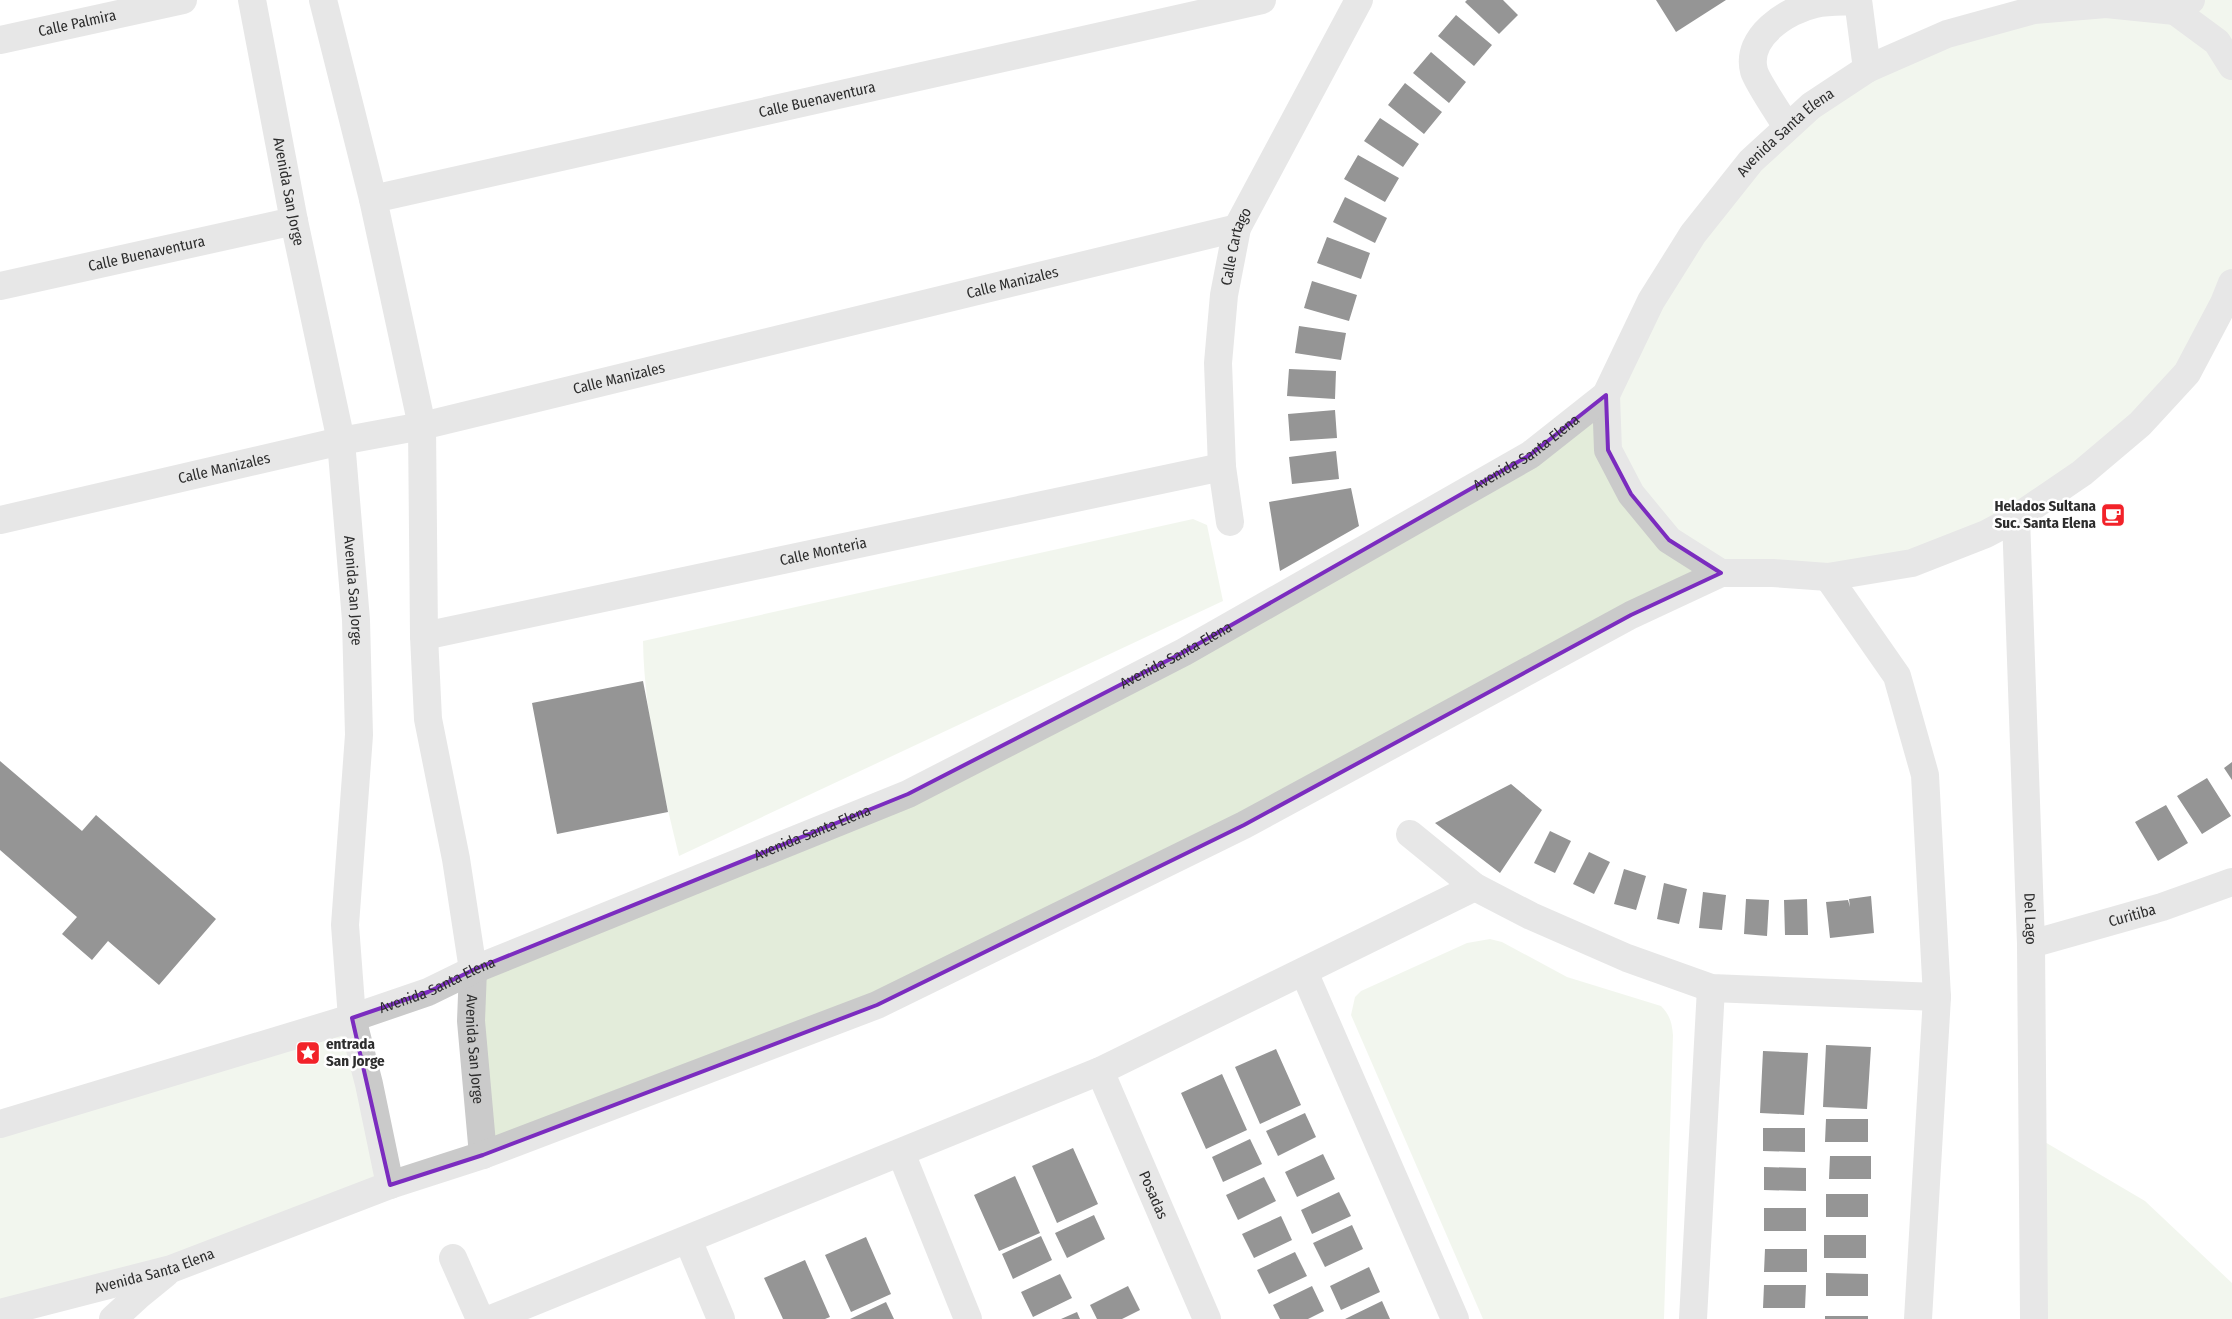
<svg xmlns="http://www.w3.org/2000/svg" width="2232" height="1319" font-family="'Fira Sans Condensed',sans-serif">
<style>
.green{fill:#e3ecda}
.building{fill:#141414}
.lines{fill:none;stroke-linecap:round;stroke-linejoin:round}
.minor{stroke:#cacaca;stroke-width:28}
.marked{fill:none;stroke:#7b2cbf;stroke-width:4;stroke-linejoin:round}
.labels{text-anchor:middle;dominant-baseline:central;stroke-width:5;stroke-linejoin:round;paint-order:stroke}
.street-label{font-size:15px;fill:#2d2d2d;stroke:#fff}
.poi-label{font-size:15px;font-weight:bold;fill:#2d2d2d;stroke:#fff;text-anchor:end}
</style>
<rect width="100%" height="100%" fill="#fff"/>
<!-- green -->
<path class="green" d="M2191,0H2232V283L2187,373L2082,473L1912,563L1721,573L877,1005L483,1155L473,970L908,793L1184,652L1606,395L1651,301L1811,106L1947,34Z
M1193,519L1207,525L1223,601L679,856C662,786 644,713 643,641Z
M1490,939L1502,942L1567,977L1661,1006C1670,1015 1672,1023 1673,1035L1664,1319H1483L1351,1015L1355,997L1361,991L1467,943Z
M352,1018L390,1185L0,1313V1124Z
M2033,1135L2145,1201L2232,1283V1319H2034Z"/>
<!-- building -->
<path class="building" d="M1467,0H1503L1518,15L1499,34L1465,2Z
M1656,0H1726L1676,32Z
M1456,15L1492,45L1474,66L1438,36Z
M1431,52L1466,82L1449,103L1413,73Z
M1405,83L1442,112L1424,134L1388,105Z
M1380,118L1419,144L1403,167L1364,141Z
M1358,155L1399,178L1385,202L1344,179Z
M1345,197L1387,218L1375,243L1333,222Z
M1327,237L1370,253L1361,279L1317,263Z
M1312,281L1357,295L1349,321L1304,308Z
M1299,326L1346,333L1341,360L1295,353Z
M1289,369L1336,371L1335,399L1287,396Z
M1335,410L1337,438L1290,441L1288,414Z
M1336,451L1339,479L1292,484L1289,457Z
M1351,488L1359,526L1280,571L1269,502Z
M643,681L668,812L557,834L532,703Z
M0,761L82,831L96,815L216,919L159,985L108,941L92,960L62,934L77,917L0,850Z
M2232,762V780L2224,768Z
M2207,778L2231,816L2202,834L2177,796Z
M1511,784L1542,810L1500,873L1435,823Z
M2166,805L2188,843L2158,861L2135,822Z
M1550,831L1571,841L1555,873L1534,863Z
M1589,852L1610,862L1594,894L1573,884Z
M1624,869L1646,876L1636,910L1614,904Z
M1664,883L1687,889L1679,924L1657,919Z
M1703,892L1726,895L1722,930L1699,928Z
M1871,896L1874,933L1830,938L1826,902L1848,900L1850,907L1849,899Z
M1746,899L1769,900L1767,936L1744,934Z
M1807,899L1808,935H1785L1784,900Z
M1826,1045L1871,1047L1867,1109L1823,1107Z
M1276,1049L1301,1105L1260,1124L1235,1067Z
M1763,1051L1808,1053L1804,1115L1760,1113Z
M1222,1074L1247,1130L1206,1149L1181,1093Z
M1305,1113L1316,1137L1278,1156L1266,1131Z
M1826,1119H1868V1142H1825Z
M1763,1128H1805V1152L1763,1151Z
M1250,1139L1262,1164L1223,1182L1212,1157Z
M1073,1148L1098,1204L1057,1223L1032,1166Z
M1323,1154L1335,1179L1297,1197L1285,1172Z
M1830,1156H1871V1179H1829Z
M1764,1167L1806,1168V1191L1764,1190Z
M1015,1176L1040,1233L999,1251L974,1195Z
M1264,1177L1276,1201L1238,1220L1226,1195Z
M1339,1192L1351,1216L1312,1234L1301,1210Z
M1826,1194H1868V1217H1826Z
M1764,1208H1806V1231H1764Z
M1094,1215L1105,1239L1067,1258L1055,1233Z
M1281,1216L1292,1240L1254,1258L1242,1234Z
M1352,1225L1363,1249L1325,1267L1313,1243Z
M1824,1235H1866V1258H1824Z
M1041,1236L1052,1260L1013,1279L1002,1254Z
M866,1237L891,1294L851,1312L825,1255Z
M1765,1249H1807V1272H1764Z
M1295,1252L1307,1276L1269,1294L1257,1270Z
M805,1260L830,1317L825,1319H783L764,1278Z
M1369,1267L1380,1292L1341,1310L1330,1286Z
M1826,1273L1868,1274V1296H1826Z
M1060,1274L1072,1298L1033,1317L1021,1292Z
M1764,1285H1806L1805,1308H1763Z
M1128,1286L1140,1310L1122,1319H1097L1090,1305Z
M1312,1286L1324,1311L1308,1319H1280L1273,1305Z
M1382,1301L1390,1319H1345Z
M886,1302L894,1319H850Z
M1077,1312L1080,1319H1061Z
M1825,1316H1868V1319H1825Z"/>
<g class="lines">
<!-- minor -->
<g class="minor">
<path id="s1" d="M252,0L294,221L341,441L356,620L359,735L345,925L352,1018L369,1084L390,1185"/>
<path id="s2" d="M323,0L373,199L422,426L424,636L428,719L456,859L473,970L471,1021L483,1155"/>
<path d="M1858,0L1867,69"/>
<path d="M2175,11L2217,42L2232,66"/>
<path id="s3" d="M0,40L183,0"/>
<path d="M1787,127C1780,115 1757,82 1754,71C1745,37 1787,10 1815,4C1829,1 1844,2 1858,1"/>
<path id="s4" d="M373,199L1262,0"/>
<path id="s5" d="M0,286L294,221"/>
<path d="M1606,395L1608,450L1631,494L1669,540L1721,573H1773L1828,577L1912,563L1986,534L2016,518L2082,473L2140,424L2187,373L2224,303L2232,283"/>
<path id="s6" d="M2016,518L2031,944L2034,1319"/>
<path id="s7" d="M0,520L341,441L422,426L1237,228"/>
<path id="s8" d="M1230,522L1222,467L1218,363L1224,295L1237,228L1359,0"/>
<path d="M1828,577L1897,676L1925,775L1937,997L1918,1319"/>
<path id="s9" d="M424,636L1222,467"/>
<path d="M1410,834L1475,887L1531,916L1627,958L1711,988L1937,997"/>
<path id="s10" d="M2031,944L2162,907L2232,882"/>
<path d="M1304,972L1455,1319"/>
<path id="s11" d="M1100,1071L1207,1319"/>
<path id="s12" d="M0,1124L352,1018L428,992L473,970L908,794L1184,652L1530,455L1606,395L1651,301L1693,234L1751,161L1811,106L1867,69L1947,34L2034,10L2106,4L2175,11L2191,0"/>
<path d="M901,1153L968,1319"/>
<path d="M688,1240L721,1319"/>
<path d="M453,1258L480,1319"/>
<path id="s13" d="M0,1313L171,1269L390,1185L483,1155L877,1005L1244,825L1631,615L1721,573"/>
<path d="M113,1319L138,1296L165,1274"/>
<path d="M491,1319L1100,1071L1475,887"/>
<path d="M1693,1319L1711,988"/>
</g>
</g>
<!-- marked area -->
<path d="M0 0H2232V1319H0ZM1606,395L1608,450L1631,494L1669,540L1721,573L1631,615L1244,825L877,1005L483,1155L390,1185L352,1018L428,992L473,970L908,794L1184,652L1530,455Z" fill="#fff" fill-opacity=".55" fill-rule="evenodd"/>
<path class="marked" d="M1606,395L1608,450L1631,494L1669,540L1721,573L1631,615L1244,825L877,1005L483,1155L390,1185L352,1018L428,992L473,970L908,794L1184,652L1530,455Z"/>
<!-- icons -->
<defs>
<symbol id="cafe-square" viewBox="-11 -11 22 22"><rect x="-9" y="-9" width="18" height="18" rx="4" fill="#f22229" stroke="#fff"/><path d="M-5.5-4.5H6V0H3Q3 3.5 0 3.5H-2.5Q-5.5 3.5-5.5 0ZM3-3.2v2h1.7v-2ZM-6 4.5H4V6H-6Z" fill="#fff"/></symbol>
<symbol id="sight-square" viewBox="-11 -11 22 22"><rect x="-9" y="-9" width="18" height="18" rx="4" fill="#f22229" stroke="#fff"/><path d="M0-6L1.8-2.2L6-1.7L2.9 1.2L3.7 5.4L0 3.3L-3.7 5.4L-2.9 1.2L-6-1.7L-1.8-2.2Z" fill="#fff"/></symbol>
</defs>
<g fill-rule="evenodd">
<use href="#cafe-square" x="2099" y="501" width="28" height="28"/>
<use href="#sight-square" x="294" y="1039" width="28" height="28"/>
</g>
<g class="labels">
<!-- street labels -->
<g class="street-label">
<text stroke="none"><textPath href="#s3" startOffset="79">Calle Palmira</textPath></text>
<text stroke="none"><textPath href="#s4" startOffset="455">Calle Buenaventura</textPath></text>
<text stroke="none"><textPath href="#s12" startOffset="2094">Avenida Santa Elena</textPath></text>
<text stroke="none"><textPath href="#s1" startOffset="195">Avenida San Jorge</textPath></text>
<text stroke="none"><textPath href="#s8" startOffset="278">Calle Cartago</textPath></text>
<text stroke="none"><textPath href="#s5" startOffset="150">Calle Buenaventura</textPath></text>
<text stroke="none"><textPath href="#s7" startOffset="1040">Calle Manizales</textPath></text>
<text stroke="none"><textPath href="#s7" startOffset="635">Calle Manizales</textPath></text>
<text stroke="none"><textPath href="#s12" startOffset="1674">Avenida Santa Elena</textPath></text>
<text stroke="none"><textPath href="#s7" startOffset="230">Calle Manizales</textPath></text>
<text stroke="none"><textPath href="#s9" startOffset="408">Calle Monteria</textPath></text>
<text stroke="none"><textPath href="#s1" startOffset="600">Avenida San Jorge</textPath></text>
<text stroke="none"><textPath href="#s12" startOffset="1269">Avenida Santa Elena</textPath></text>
<text stroke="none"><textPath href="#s12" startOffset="864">Avenida Santa Elena</textPath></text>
<text stroke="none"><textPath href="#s10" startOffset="105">Curitiba</textPath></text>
<text stroke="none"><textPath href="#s6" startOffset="401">Del Lago</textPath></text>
<text stroke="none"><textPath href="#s12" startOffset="459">Avenida Santa Elena</textPath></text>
<text stroke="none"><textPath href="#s2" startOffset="1065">Avenida San Jorge</textPath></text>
<text stroke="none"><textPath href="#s11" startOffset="135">Posadas</textPath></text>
<text stroke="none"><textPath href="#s13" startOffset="160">Avenida Santa Elena</textPath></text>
</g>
<!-- poi labels -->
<g class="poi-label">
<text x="2096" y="506">Helados Sultana<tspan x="2096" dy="17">Suc. Santa Elena</tspan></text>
<text x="326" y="1044" text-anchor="start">entrada<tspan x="326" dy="17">San Jorge</tspan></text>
</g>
</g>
</svg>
